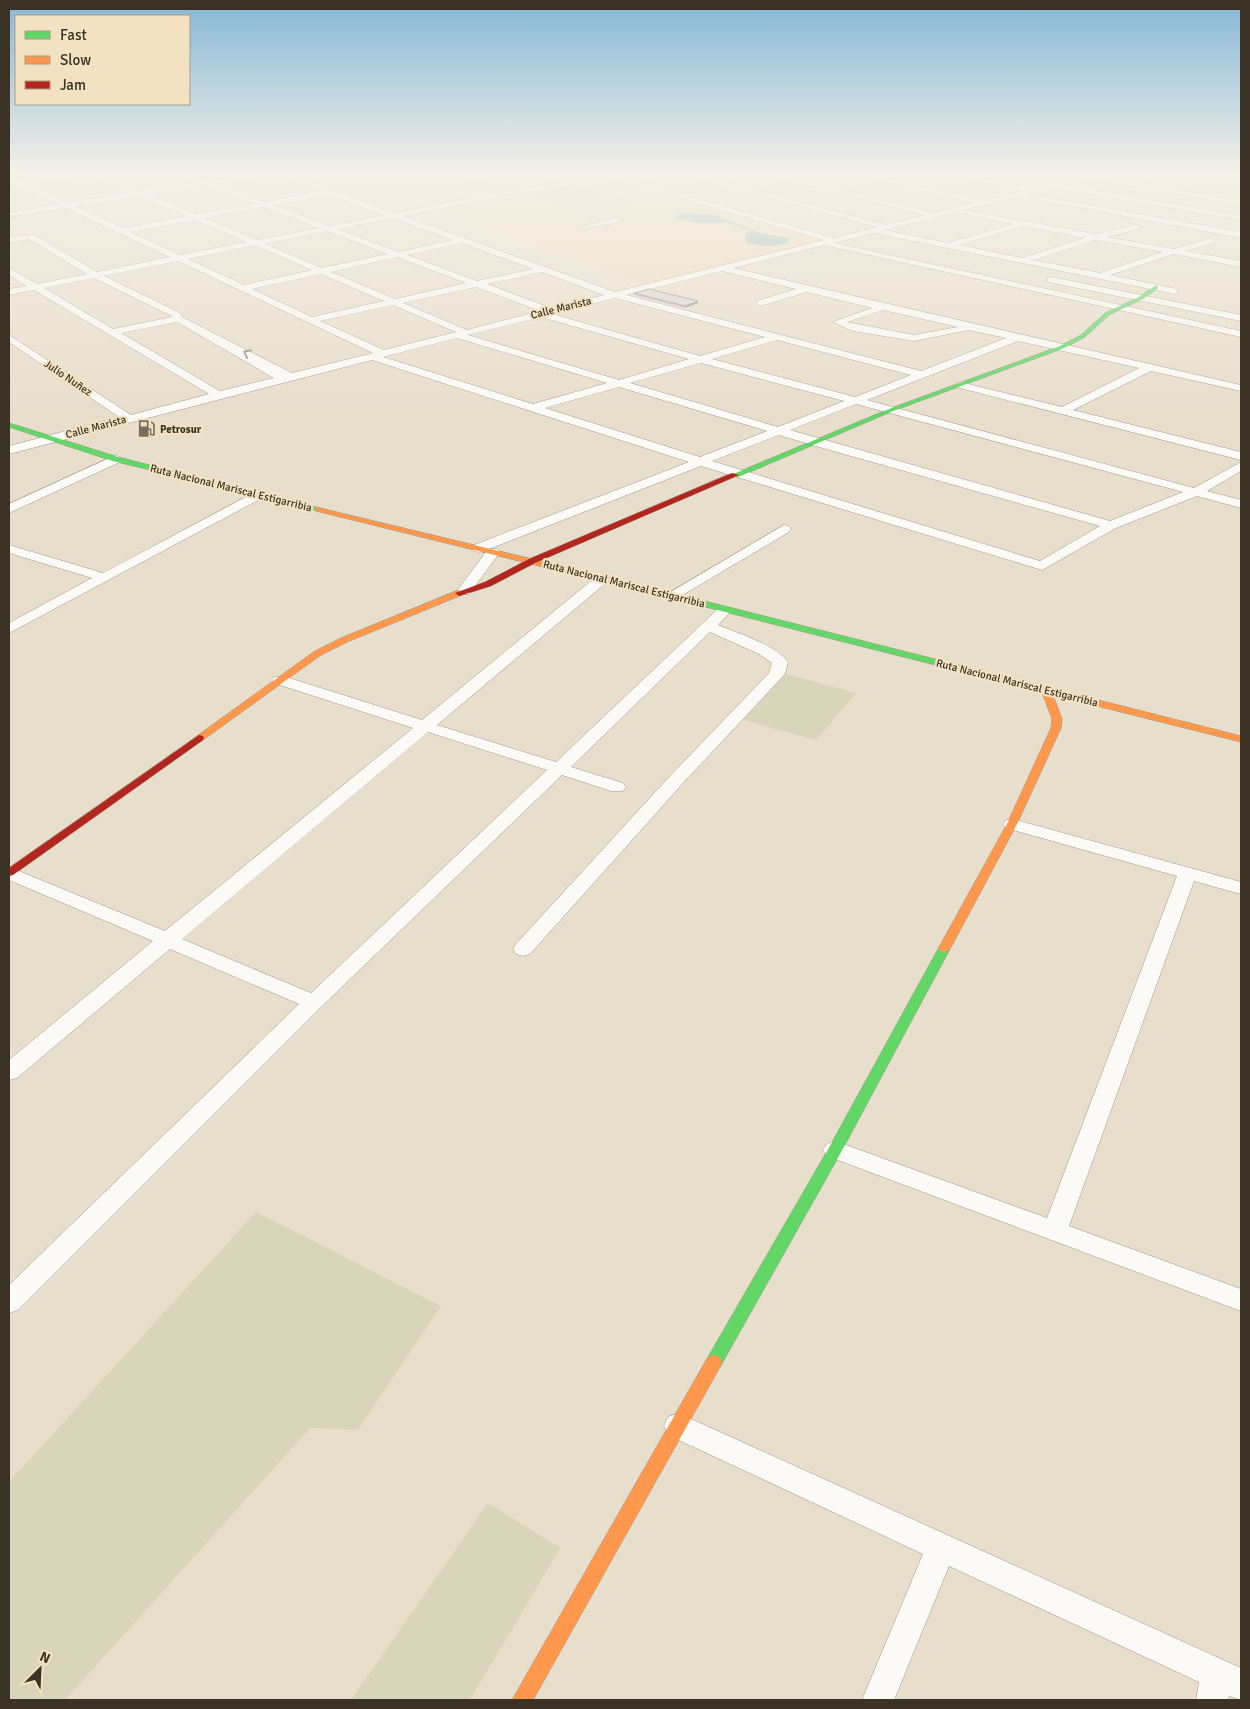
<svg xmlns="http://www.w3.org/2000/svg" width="1250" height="1709" font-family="Signika,sans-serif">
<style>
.built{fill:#ecdcbe}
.green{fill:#d8d5ba}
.water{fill:#92bdbc}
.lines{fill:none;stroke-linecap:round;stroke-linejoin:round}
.street-casing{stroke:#a0998b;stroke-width:1}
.fast-casing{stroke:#a0998b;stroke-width:1}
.slow-casing{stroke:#a0998b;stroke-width:1}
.jam-casing{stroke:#a0998b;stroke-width:1}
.street{fill:#fcfaf7;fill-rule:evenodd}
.fast{fill:#63d668;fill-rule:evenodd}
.slow{fill:#ff974d;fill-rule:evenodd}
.jam{fill:#b3261e;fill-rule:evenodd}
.wall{fill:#c0b6b6}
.shaded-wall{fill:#9c9494}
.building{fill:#dfd4d4;stroke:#9c9494}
.oneway{stroke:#9a968e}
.labels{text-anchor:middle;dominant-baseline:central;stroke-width:4.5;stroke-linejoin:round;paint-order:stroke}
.far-street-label{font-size:11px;fill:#393225;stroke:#f3e2c1}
.far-poi-label{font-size:11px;font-weight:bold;fill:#393225;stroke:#f3e2c1;text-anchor:start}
</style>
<rect width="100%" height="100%" fill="#e8decc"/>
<!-- built -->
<path class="built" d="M513,173H588L820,240L643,284L389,196Z"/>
<!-- green -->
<path class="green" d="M552,173H585L599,177L571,182L544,174Z
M571,185L636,204L591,214L527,194Z
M779,672L856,693L816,740L737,718Z
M256,1212L441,1306L358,1430L310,1428L65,1700H9V1482Z
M488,1503L560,1548L470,1700H351Z"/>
<!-- water -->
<path class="water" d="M683,213L716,215L759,233L788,238V243C775,247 761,247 747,243L745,238L746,234L752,231L728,223H697L674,217Z"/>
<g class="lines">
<defs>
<path id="street" d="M74,173H98L141,191L197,182L177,173C188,173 196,179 206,180C221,182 250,173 268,173L265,175L215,183L264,202L321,191L273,173H283L394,213L495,193H498V197L403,216L615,292L824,240L594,173C606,173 616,179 628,179C643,180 659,173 674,173L637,182L834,238L877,227L680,173H691L886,225L925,215L762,173H773L933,213L973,203L853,173H865L982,201L1021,191L946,173H957L1029,189L1065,180L1040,173L1075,178L1105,173L1100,176L1241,201V205L1089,178L1063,185L1241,216V220L1060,189L1056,187L1026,194L1241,232V238L1018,196L964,210L1095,234L1136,225H1139V229L1107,237L1174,249L1211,238L1215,241L1214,243L1185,251L1241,261V267L1174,254L1110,275L1177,289V293L1174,294L874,233L834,243L1241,331V337L824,245L733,268L1241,385V391L1151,371L1073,410L1241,452V460L956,387L955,385L960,382L1062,407L1139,368L1018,341L867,400L1194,488L1241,462V471L1207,491L1241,500V508L1197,496L1116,528L1042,570L701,466L489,549H498L500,552L469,594H459L457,591L488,549L479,552L474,551L472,548L474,545L689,462L372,360L9,454V446L119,417L9,342V335L131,415L209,394L34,290L9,295V289L27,286L9,275V268L37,284L87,274L29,239L9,243V237L34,235L97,272L170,257L66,208L9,217V213L59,204L14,185L9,181V176L20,180ZM90,175L132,192L68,203L27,184ZM205,185L255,204L196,214L149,194ZM329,195L384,215L329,226L273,205ZM140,196L187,216L122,228L76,206ZM263,207L319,228L257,240L204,218ZM957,212L1013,224L948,243L885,230ZM393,218L453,240L398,252L337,229ZM195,220L247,242L180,255L130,232ZM1023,226L1085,238L1022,258L959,245ZM327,231L388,254L322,268L265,244ZM1096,240L1163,252L1100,273L1033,260ZM462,243L533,269L477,281L407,255ZM255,245L312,270L244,285L188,259ZM397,257L466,283L395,299L331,272ZM178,261L373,353L292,373L182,317L180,313L104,276ZM722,271L796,289L757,301V305L760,306L807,292L872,308L833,322L853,331L914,341L969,330L1006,338L921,371L626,295ZM542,272L604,295L551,308L487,284ZM321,274L384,301L312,317L252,289ZM94,278L172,316V317L113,329L44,288ZM476,287L540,311L467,330L403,303ZM615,298L765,337L700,356L552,314ZM393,305L456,332L384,350L320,321ZM883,310L958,327L914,335L847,322ZM541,317L689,359L619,380L468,335ZM177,322L274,378L220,391L121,333ZM457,338L607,383L533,404L383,357ZM777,340L911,375L855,397L712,359ZM701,363L844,401L778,427L630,383ZM619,387L767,431L700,457L545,408ZM856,404L1183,492L1110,521L790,430ZM779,435L812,445L1100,526L1040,561L712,461Z
M1233,173H1241V175H1234Z
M570,181L574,183L573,185L504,195L500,193Z
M615,218L623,221L584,229L580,227Z
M1051,277L1241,315V321L1048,282V278Z
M116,455L122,459L120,462L9,513V504Z
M259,490L265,494L264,497L9,633V623L92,578L9,553V545L103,573Z
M784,525L789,526L791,529L789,532L676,599H666L664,596Z
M602,575L607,576L609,579L607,582L437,725L556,762L720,607L725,606L732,610L718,625C737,633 776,645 788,662L785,674L683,783L530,954L523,956L516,954L513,949L516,944L671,775L769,673L772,663L759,654L710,632L571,767L623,783L626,787L623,791H611L562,775L321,1007L18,1310L9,1313V1285L299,1004L170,949L17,1078L9,1080V1060L153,941L9,880V867L165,931L413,728L274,683L272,680L274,677H286L422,720L597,576ZM428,732L547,770L311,993L182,939Z
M1012,819L1241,882V894L1194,881L1069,1226L1241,1289V1311L827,1156L823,1150L827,1144L835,1141L1047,1218L1177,876L1006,828L1003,824L1006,820Z
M678,1413L1241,1668V1700L1229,1696L1228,1700H1196L1199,1682L949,1566L894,1700H862L923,1554L668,1435L664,1426L668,1417Z"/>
<path id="fast" d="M1156,285L1158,288L1143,299L1109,315L1085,337L1064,348L893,411L738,477L731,475L889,409L1060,346L1081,335L1105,313L1139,297Z
M9,423L118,457L323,509L319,511L113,461L9,427Z
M657,589L994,674L996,676L991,679L654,594V590Z
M944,945L950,949L840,1154L720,1367L714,1369L708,1367L706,1362L708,1357L830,1146L938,949Z"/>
<path id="slow" d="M316,507L657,589L661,592L657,595L316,511Z
M459,590L463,593L462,595L347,642L321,655L203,740H195L194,738L315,651L341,638Z
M991,673L1241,736V742L1053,695L1062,719L1061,728L1017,824L950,949L944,953L938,949L1007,824L1051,728L1052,719L1042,692L988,678V674Z
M714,1355L720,1357L722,1362L720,1367L533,1700H512L708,1357Z"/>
<path id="jam" d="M732,473L739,475L535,563L491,586L459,596L455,593L485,582L529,559Z
M199,735L203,736L204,738L203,740L13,875L9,876V868Z"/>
</defs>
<!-- street casing -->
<use href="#street" class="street-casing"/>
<!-- fast casing -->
<use href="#fast" class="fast-casing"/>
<!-- slow casing -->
<use href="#slow" class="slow-casing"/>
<!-- jam casing -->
<use href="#jam" class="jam-casing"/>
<!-- street -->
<use href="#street" class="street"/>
<!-- fast -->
<use href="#fast" class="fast"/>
<!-- slow -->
<use href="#slow" class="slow"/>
<!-- jam -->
<use href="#jam" class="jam"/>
</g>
<!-- wall -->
<path class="wall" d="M634,293L698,303L685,308L634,295Z"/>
<!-- shaded-wall -->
<path class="shaded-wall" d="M698,301V303L685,308V306Z"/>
<!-- building -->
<path class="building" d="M649,289L698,301L685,306L634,293Z"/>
<!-- one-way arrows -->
<defs><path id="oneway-chevron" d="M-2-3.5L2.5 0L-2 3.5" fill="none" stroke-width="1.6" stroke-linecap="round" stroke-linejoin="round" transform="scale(1.25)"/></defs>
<use class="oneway" href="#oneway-chevron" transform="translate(247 353) rotate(-152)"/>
<!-- sky -->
<linearGradient id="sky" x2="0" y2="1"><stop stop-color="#85b8d6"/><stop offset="0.42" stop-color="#f5f0e8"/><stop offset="1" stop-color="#f5f0e8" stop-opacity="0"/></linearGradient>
<rect width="1250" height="412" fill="url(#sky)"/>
<!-- icons -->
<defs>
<symbol id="fuel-bare" viewBox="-9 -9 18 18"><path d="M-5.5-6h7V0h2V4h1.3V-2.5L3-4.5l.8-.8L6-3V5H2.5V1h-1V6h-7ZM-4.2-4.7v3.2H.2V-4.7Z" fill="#766e5f" stroke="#f3e2c1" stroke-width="2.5" paint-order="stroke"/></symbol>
</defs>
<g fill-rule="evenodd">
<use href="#fuel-bare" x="134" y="416" width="25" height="25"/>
</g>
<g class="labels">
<!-- far-street labels -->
<g class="far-street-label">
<text transform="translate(561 308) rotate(-14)">Calle Marista</text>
<text transform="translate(68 378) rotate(34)">Julio Nuñez</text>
<text transform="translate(96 427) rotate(-15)">Calle Marista</text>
<text transform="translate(231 488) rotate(14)">Ruta Nacional Mariscal Estigarribia</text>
<text transform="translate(624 584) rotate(14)">Ruta Nacional Mariscal Estigarribia</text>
<text transform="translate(1017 683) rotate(14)">Ruta Nacional Mariscal Estigarribia</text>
</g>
<!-- far-poi labels -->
<g class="far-poi-label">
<text x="160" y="429">Petrosur</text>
</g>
</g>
<!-- border -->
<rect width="1250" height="1709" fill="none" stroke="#393225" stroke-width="20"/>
<!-- legend -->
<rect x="15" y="15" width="175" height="90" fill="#f3e2c1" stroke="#a99c83"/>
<rect x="25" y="31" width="25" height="8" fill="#63d668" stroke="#a99c83"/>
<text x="60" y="40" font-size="15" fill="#393225">Fast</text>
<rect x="25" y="56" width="25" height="8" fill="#ff974d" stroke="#a99c83"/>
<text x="60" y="65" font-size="15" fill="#393225">Slow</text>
<rect x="25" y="81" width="25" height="8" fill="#b3261e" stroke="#a99c83"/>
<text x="60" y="90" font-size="15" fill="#393225">Jam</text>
<!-- north arrow -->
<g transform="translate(40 1669) rotate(24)" stroke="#f3e2c1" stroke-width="4" paint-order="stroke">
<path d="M0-4L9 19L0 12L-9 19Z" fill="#393225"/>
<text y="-8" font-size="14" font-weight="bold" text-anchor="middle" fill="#393225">N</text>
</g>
</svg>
